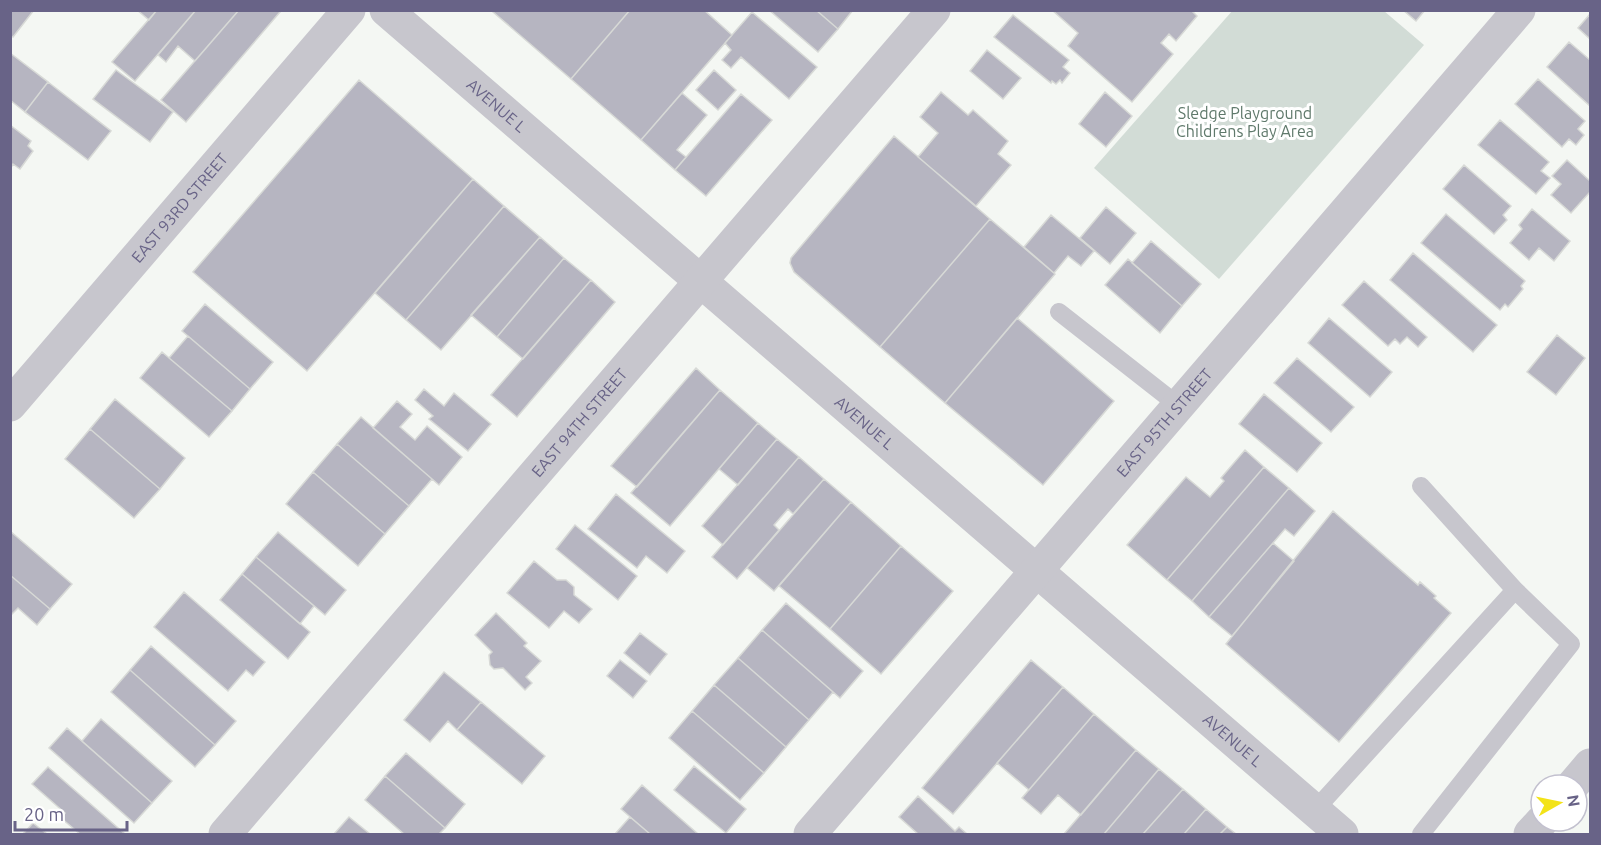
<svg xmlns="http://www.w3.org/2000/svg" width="1601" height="845" font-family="Ubuntu,sans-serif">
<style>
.green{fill:#d2dcd6}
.building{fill:#b6b5c1;stroke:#d7d9d6;stroke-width:1.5}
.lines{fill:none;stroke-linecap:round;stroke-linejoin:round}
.service{stroke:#c7c6cd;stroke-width:18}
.minor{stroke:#c7c6cd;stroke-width:33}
.labels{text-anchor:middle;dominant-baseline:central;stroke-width:6;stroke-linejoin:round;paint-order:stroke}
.street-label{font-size:16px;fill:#686387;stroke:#fff}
.park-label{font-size:16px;fill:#5f796b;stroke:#fff}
</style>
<rect width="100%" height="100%" fill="#f4f7f3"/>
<!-- green -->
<path class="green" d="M1233,10L1384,11L1424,45L1219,279L1094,168Z"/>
<!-- building -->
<path class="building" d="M10,10H34L13,37L10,35Z
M137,10H157L149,20Z
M157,10H196L135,81L112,62Z
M196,10H239L195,61L178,46L166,62L158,55Z
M239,10H278L280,12L186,122L161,100Z
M495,10H630L571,79L493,12Z
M630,10H704L732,35L641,140L571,79Z
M769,10H816L838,29L818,52Z
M816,10H853L838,29Z
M1052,10H1191L1197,16L1176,41L1169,34L1161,43L1173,54L1132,102L1068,46L1078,33Z
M1403,10H1425L1416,21Z
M752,12L817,67L789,99L741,57L731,68L722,60L731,50L725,43Z
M1590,14V39L1578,28Z
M1013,15L1069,60L1063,67L1070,73L1062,83L1060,80L1056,84L1052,81L1051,83L994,37Z
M1569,42L1590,60V106L1547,67Z
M987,50L1021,78L1003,99L970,71Z
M10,53L48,82L25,112L10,100Z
M116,70L173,112L150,142L93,99Z
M714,70L736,90L718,110L696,90Z
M1538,79L1585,121L1578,129L1584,135L1576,145L1569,139L1562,147L1515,104Z
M359,80L473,179L307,371L193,272Z
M48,82L111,131L88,160L25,112Z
M941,92L968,115L973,110L1008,141L998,154L1011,165L976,206L918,157L938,133L920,117Z
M1105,92L1132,116L1106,147L1079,124Z
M682,93L707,115L677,150L686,157L675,170L641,140Z
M741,94L772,120L706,196L675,170Z
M1500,120L1549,162L1541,171L1550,178L1536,194L1478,145Z
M10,125L31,141L28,146L33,151L20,169L13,164L10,169Z
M894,136L990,219L880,347L794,272L790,263L791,258Z
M1567,160L1590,181V192L1571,213L1551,195L1561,184L1552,176Z
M1464,165L1511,206L1503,215L1507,220L1494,234L1443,189Z
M473,179L504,206L406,320L375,293Z
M504,206L540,237L441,350L406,320Z
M1106,207L1136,233L1110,264L1080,238Z
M1532,209L1570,241L1554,261L1539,248L1529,260L1510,243L1522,229L1519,225Z
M1446,214L1525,281L1521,286L1523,289L1508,307L1505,304L1500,310L1421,243Z
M1051,215L1094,251L1081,266L1068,256L1054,273L1024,247Z
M990,219L1055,274L945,403L880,347Z
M540,237L564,258L497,337L471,315Z
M1151,241L1201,284L1182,306L1132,263Z
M1413,253L1497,325L1473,352L1390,280Z
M564,258L591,280L523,359L497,337Z
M1128,259L1182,306L1160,333L1105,285Z
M591,280L615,302L517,417L491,395Z
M1364,281L1427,337L1418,347L1407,337L1400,344L1395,339L1388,346L1342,305Z
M205,304L273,362L250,389L182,331Z
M1017,318L1114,401L1043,485L945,403Z
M1329,318L1392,372L1370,397L1308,343Z
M1557,335L1585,358L1556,395L1527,372Z
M188,336L250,389L232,411L169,358Z
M162,352L232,411L209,437L140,378Z
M1297,358L1354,407L1331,432L1274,383Z
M696,368L720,390L637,487L611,466Z
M424,389L444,406L454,393L491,424L468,451L429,419L433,416L415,400Z
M720,390L758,423L670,526L631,493Z
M1264,394L1322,443L1297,472L1239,424Z
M115,399L185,458L160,489L90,429Z
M397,401L412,414L400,427L415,440L427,426L462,457L439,485L373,428Z
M361,417L432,479L409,506L337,444Z
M758,423L777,439L738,485L719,469Z
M90,429L160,489L134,518L65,459Z
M777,439L799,457L723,545L702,526Z
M337,444L409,506L385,534L313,472Z
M1245,450L1264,467L1167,580L1127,545L1186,477L1210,497L1224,481L1221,478Z
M799,457L824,479L793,514L788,509L774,525L779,530L737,579L712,557Z
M1264,467L1289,488L1192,601L1167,580Z
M313,472L385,534L358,566L286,504Z
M824,479L851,502L774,591L747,568Z
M1289,488L1315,511L1294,536L1285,529L1209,617L1192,601Z
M616,494L685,551L667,573L646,556L637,568L588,529Z
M851,502L901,546L830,629L779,586Z
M1333,511L1418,585L1420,582L1436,596L1434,598L1451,613L1339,742L1226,644Z
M575,525L637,576L618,600L556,549Z
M10,531L72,584L50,609L10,575Z
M278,532L346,590L325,615L256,557Z
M1273,543L1294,561L1232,636L1209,617Z
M901,546L953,591L881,674L830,629Z
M256,557L314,606L300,624L242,574Z
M534,561L557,580H566L574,587V595L592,609L579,623L564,611L549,628L507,593Z
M242,574L310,632L288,659L220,600Z
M10,575L50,609L37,625L18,608L10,616Z
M184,592L265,662L253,676L246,670L228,691L154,627Z
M786,603L863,671L840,698L762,630Z
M496,613L527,643L524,646L541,661L526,677L532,683L525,690L503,668L494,669L490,665L489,655L492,652L475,635Z
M762,630L833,692L809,720L738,658Z
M640,633L667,654L650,675L624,653Z
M151,646L236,721L215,745L130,670Z
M738,658L809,720L786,747L714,685Z
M620,660L647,681L633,698L607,676Z
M1031,660L1063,687L953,814L922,788Z
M130,670L215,745L195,767L111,692Z
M444,672L481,702L457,730L448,721L430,742L404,720Z
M714,685L786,747L764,773L692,711Z
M1063,687L1094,714L1029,790L997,763Z
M481,702L545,756L522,784L457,730Z
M692,711L764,773L740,800L669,738Z
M1094,714L1136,750L1081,815L1058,795L1041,814L1022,798Z
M101,719L172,781L152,803L82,741Z
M67,728L152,803L134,823L49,748Z
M1136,750L1159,769L1104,834H1064Z
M406,753L465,804L445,828L385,776Z
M694,766L746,809L726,833L674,790Z
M48,767L125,834H80L61,818L65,813L32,784Z
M1159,769L1183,789L1143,834H1104Z
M385,776L445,828L439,834H404L365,800Z
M642,785L698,834H650L621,809Z
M1183,789L1206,809L1184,834H1143Z
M918,796L955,831L959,827L967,834H918L899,817Z
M1206,809L1227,827L1220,834H1184Z
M349,817L370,834H334Z
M630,817L650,834H615Z
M33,823L47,834H23Z
M1227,827L1236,834H1220Z"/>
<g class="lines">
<!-- service -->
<path class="service" d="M1059,312L1179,406
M1421,486L1515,590
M1314,811L1515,590L1571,644L1421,834"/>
<!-- minor -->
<g class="minor">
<path id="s1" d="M386,10L1342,834"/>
<path id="s2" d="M10,405L349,10"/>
<path d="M1573,785L1590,765"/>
<path id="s3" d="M225,834L934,10"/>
<path id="s4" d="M810,834L1519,10"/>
<path d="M1530,834L1542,821"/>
</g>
</g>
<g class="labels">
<!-- street labels -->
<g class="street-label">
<text stroke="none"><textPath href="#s1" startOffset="146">AVENUE L</textPath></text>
<text stroke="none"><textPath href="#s2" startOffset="260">EAST 93RD STREET</textPath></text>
<text stroke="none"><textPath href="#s3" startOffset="543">EAST 94TH STREET</textPath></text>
<text stroke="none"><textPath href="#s1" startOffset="632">AVENUE L</textPath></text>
<text stroke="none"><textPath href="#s4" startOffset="543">EAST 95TH STREET</textPath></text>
<text stroke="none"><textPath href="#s1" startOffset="1118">AVENUE L</textPath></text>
</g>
<!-- park labels -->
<g class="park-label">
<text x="1245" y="113">Sledge Playground<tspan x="1245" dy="18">Childrens Play Area</tspan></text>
</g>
</g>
<!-- border -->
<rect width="1601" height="845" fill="none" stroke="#686387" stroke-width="24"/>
<!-- north arrow -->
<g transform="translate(1559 803) rotate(81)"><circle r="28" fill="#ffffff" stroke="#c3c1cf" stroke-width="1.5"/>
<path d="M0-4.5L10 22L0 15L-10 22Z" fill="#f3e318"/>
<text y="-9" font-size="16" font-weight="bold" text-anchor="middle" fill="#686387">N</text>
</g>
<!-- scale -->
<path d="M15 821v9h112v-9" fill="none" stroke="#686387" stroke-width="3"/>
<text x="24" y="821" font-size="18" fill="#686387" stroke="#ffffff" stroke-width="4.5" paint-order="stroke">20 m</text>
</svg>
